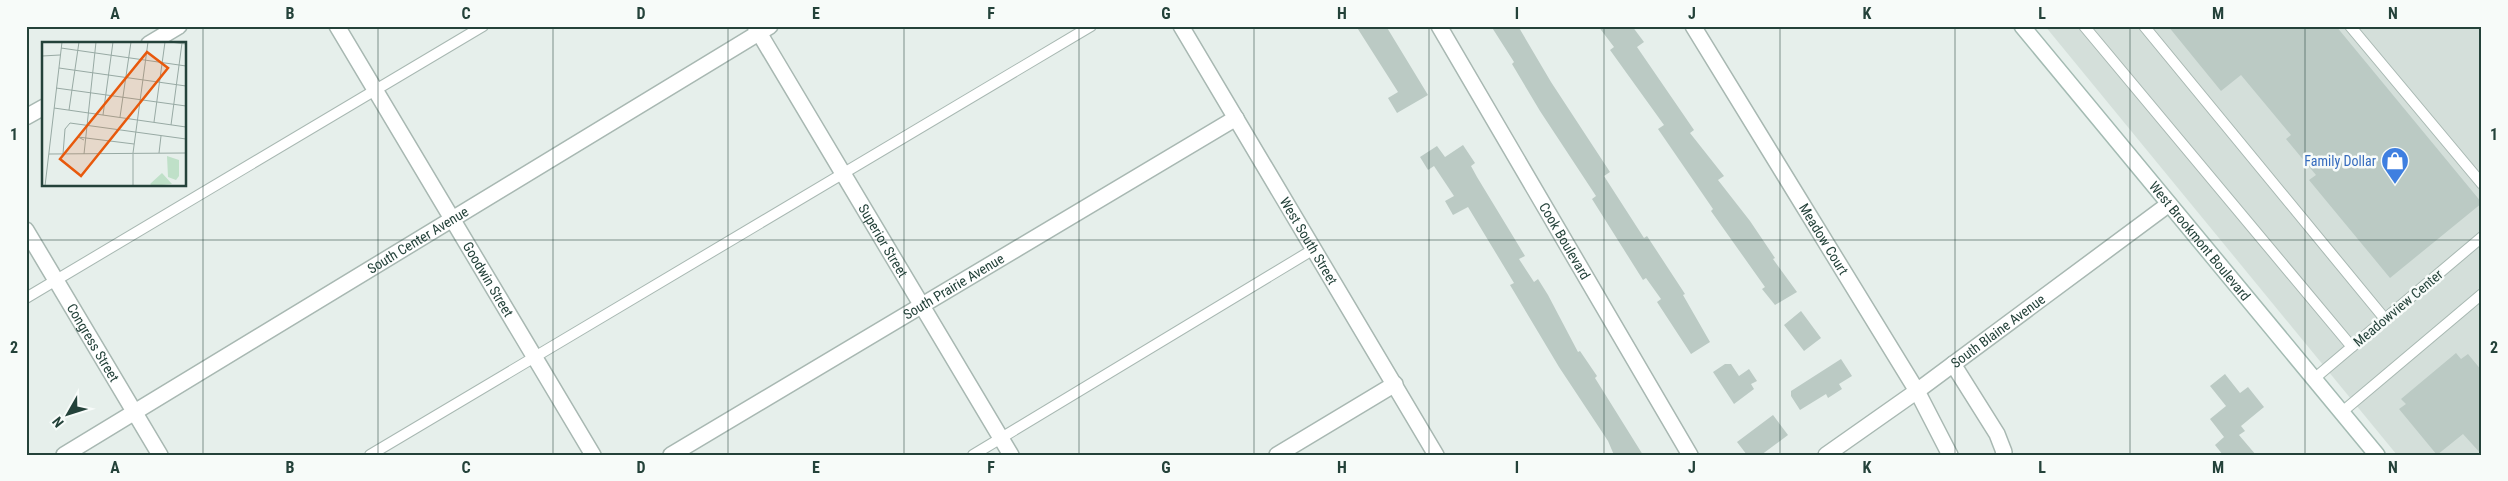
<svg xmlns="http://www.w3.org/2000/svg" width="2508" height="481" font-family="'Roboto Condensed',sans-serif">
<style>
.built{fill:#d4dfda}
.building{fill:#bbcac4}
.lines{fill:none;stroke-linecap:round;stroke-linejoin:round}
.service-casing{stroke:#a8b8b2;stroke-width:12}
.minor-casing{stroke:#a8b8b2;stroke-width:18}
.tertiary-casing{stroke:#a8b8b2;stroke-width:18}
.secondary-casing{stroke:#a4bbb3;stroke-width:18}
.service{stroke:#fff;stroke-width:10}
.minor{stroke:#fff;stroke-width:15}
.tertiary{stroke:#fff;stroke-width:15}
.secondary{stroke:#fff;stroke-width:15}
.grid{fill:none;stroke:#24423a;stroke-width:1;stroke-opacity:0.55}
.labels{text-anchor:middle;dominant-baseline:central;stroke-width:5;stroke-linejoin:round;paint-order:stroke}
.shop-label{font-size:14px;fill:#366cbe;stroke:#f7fbf9;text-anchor:end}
.street-label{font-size:14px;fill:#24423a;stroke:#f7fbf9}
.inset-road{fill:none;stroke:#98aaa4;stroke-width:1}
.view{fill:#e8590c;fill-opacity:0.15;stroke:#e8590c;stroke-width:2.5}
.inset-edge{fill:none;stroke:#24423a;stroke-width:2.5}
.neatline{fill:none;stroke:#24423a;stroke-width:2}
.grid-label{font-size:16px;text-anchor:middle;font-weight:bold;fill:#24423a}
</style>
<rect width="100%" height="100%" fill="#e6efeb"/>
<!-- built -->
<path class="built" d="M2045,26H2482V455H2397Z"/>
<!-- building -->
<path class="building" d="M1356,26H1386L1428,95L1397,113L1388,98L1398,92Z
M1491,26H1518L1551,82L1610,172L1604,176L1644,238L1647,236L1685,294L1683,295L1710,342L1691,354L1657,302L1661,299L1646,278L1643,280L1592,199L1596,196L1540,111L1512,64L1514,62Z
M1598,26H1632L1644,42L1637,47L1694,130L1690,133L1724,176L1718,180L1750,221L1775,258L1773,259L1797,292L1775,305L1762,289L1765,287L1711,211L1713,209L1658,129L1664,125L1610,50L1614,47Z
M2168,26H2336L2482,203L2390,278L2309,180L2316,175L2286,139L2291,135L2241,75L2221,91Z
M1463,145L1475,163L1471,166L1477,177L1525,256L1519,259L1534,282L1538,279L1548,295L1578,352L1580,351L1597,376L1595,378L1643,455H1614L1608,441L1559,367L1510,285L1514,283L1468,207L1453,215L1445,201L1454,196L1434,166L1428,170L1420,157L1437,146L1445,157Z
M1801,311L1821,338L1804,351L1784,325Z
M2456,353L2461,359L2468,354L2482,371V455L2463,434L2437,455L2399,409L2406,404L2401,399Z
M1841,359L1852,376L1839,384L1842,389L1828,398L1826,394L1800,410L1791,396V391Z
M1725,364H1731L1739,376L1749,369L1757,381L1751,384L1754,389L1734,404L1713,372Z
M2225,374L2240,393L2248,387L2264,407L2241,426L2245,431L2239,435L2256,455H2223L2215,445L2224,437L2210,419L2226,406L2210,386Z
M1773,415L1788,435L1761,455H1747L1737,442Z"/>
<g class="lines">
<defs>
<path id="service" d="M2084,26L2352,347
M2144,26L2385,319
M2350,26L2482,184
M26,298L483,26
M2315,378L2482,237
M2342,412L2482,294
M370,455L1091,26
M973,455L1314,249"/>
<g id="minor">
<path id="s1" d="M337,26L593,455"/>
<path id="s2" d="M755,26L1011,455"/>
<path id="s3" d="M1181,26L1436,455"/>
<path id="s4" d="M1439,26L1690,455"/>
<path id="s5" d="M1693,26L1917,391L1950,455"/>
<path d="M149,44L179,26"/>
<path d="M26,117L44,107"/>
<path id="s6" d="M26,230L160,455"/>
<path d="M1953,364L1997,434L2004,452L2003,455"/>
<path id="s7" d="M671,455L1236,118"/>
<path d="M1277,455L1395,384"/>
<path id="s8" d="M1826,455L1917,391L2169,204"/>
</g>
<g id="tertiary">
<path id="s9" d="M64,455L770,26"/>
</g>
<g id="secondary">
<path id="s10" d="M2022,26L2377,455"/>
</g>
</defs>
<!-- service casing -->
<use href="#service" class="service-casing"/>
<!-- minor casing -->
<use href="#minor" class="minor-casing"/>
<!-- tertiary casing -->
<use href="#tertiary" class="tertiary-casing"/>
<!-- secondary casing -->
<use href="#secondary" class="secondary-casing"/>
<!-- service -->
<use href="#service" class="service"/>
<!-- minor -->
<use href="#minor" class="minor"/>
<!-- tertiary -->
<use href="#tertiary" class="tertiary"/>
<!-- secondary -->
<use href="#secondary" class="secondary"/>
</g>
<!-- grid -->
<path class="grid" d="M203,26V455M378,26V455M553,26V455M728,26V455M904,26V455M1079,26V455M1254,26V455M1429,26V455M1604,26V455M1780,26V455M1955,26V455M2130,26V455M2305,26V455M26,240H2482"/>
<!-- icons -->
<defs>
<symbol id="shop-pin" viewBox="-11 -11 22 30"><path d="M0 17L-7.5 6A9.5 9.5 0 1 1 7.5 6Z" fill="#3f7fe0" stroke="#f7fbf9"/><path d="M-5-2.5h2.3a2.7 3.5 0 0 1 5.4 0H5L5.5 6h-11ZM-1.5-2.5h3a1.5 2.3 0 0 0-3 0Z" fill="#fff"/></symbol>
</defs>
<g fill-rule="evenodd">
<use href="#shop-pin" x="2379" y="145" width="32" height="43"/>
</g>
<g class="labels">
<!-- shop labels -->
<g class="shop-label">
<text x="2376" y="161">Family Dollar</text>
</g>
<!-- street labels -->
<g class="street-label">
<text stroke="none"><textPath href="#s5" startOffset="250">Meadow Court</textPath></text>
<text stroke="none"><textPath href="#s9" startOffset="414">South Center Avenue</textPath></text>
<text stroke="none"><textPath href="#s2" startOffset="250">Superior Street</textPath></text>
<text stroke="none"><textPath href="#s3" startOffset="250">West South Street</textPath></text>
<text stroke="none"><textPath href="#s4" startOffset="249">Cook Boulevard</textPath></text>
<text stroke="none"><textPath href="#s10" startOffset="279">West Brookmont Boulevard</textPath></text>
<text stroke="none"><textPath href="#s1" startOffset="295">Goodwin Street</textPath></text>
<text stroke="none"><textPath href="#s7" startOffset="329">South Prairie Avenue</textPath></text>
<text transform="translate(2398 308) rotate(-40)">Meadowview Center</text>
<text stroke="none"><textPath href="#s8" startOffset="212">South Blaine Avenue</textPath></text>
<text stroke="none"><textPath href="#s6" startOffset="131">Congress Street</textPath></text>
</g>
</g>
<!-- overview -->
<g transform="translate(42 42)">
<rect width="144" height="144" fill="#e6efeb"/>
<path d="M125,114L137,118V134L134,138L126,135ZM120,131L130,142L110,144L108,142Z" fill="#bfe0c8"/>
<path class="inset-road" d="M128,0L144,2M19,6L144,24M0,14L18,13M17,26L144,44M14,46L144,64M12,66L144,85M27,68L37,0M61,73L71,0M78,75L89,0M112,80L123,0M129,83L140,1M42,98L36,95L92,102M91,111L106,0M117,111L119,94M7,112L144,111M21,112L23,87L28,81L144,97M42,112L54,0M91,112V144M3,144L20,0"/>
<path class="view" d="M105,10L126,26L39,134L18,117Z"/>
<rect width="144" height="144" class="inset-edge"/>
</g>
<!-- border -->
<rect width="2508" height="481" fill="none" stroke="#f7fbf9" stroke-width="55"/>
<!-- north arrow -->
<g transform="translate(68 414) rotate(231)" stroke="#f7fbf9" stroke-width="4" paint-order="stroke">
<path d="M0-4L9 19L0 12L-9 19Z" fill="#24423a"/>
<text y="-8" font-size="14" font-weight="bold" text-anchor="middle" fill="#24423a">N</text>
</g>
<rect x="28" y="28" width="2452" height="426" class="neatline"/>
<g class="grid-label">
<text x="115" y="19">A</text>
<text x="290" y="19">B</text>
<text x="466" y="19">C</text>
<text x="641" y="19">D</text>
<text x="816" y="19">E</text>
<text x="991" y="19">F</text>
<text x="1166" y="19">G</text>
<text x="1342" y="19">H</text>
<text x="1517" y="19">I</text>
<text x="1692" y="19">J</text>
<text x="1867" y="19">K</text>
<text x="2042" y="19">L</text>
<text x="2218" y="19">M</text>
<text x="2393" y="19">N</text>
<text x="14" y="140">1</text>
<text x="2494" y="140">1</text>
<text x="14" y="353">2</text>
<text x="2494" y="353">2</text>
<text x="115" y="473">A</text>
<text x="290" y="473">B</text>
<text x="466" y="473">C</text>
<text x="641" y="473">D</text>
<text x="816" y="473">E</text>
<text x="991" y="473">F</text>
<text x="1166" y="473">G</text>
<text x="1342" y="473">H</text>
<text x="1517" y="473">I</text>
<text x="1692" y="473">J</text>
<text x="1867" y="473">K</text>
<text x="2042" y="473">L</text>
<text x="2218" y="473">M</text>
<text x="2393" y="473">N</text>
</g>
</svg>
